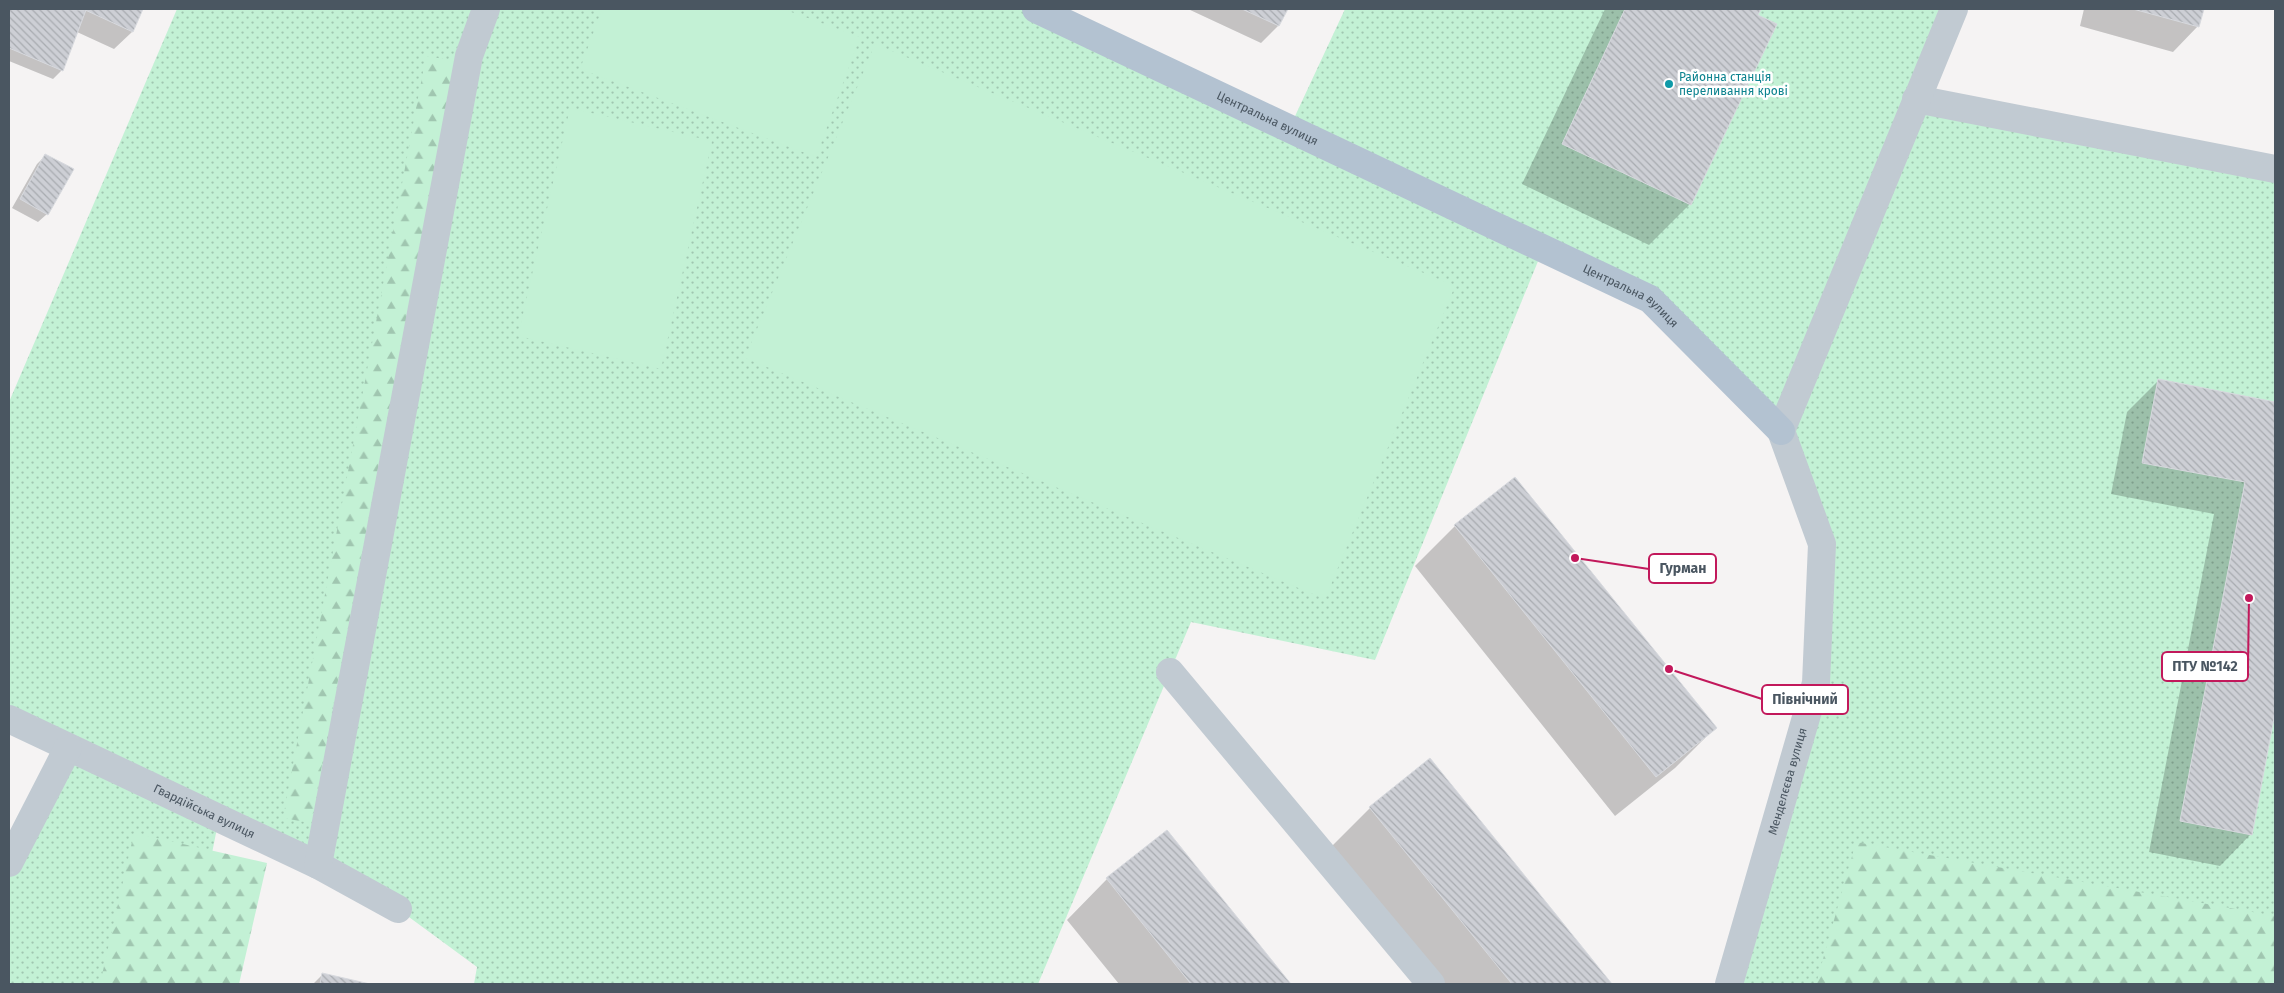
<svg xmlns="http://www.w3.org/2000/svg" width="2284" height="993" font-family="'Fira Sans',sans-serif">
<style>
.grass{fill:url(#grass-dots)}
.forest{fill:url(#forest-firs)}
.pitch{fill:#c3f1d5}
.shadow{fill:#0003}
.building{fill:url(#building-back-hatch);stroke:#d7d9de}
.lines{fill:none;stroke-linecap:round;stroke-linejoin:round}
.minor{stroke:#c1cad2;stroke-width:28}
.major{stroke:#b3c2d1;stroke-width:28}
.culture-dot{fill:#0f9aa8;stroke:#fff;stroke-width:2}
.labels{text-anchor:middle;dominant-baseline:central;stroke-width:5;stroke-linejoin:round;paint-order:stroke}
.culture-label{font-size:12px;fill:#0d838f;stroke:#fff;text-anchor:start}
.street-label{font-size:12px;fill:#4a5661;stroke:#fff}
.leader{fill:none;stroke:#c2185b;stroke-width:2}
.callout-dot{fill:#c2185b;stroke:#fff;stroke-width:2}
.callout{fill:#fff;stroke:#c2185b;stroke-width:2}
.callout-label{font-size:14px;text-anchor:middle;font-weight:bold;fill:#4a5661}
</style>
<defs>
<pattern id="grass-dots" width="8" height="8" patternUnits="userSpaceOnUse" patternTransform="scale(1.25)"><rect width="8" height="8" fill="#c3f1d5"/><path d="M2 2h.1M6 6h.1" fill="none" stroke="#a0c6b0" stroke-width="1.8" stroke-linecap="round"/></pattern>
<pattern id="forest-firs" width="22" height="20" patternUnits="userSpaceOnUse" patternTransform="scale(1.25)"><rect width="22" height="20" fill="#c3f1d5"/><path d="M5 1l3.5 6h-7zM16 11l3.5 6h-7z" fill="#a0c6b0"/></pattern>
<pattern id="building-back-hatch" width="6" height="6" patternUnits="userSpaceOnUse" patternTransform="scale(1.25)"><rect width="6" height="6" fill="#cdcfd5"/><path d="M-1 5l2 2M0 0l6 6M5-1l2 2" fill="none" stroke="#a8abb0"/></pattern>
</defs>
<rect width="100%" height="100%" fill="#f5f3f3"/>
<!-- grass -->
<path class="grass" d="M177,9H1036L1289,129L1345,9H1954L1916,98L2275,169V984H1729L1816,683L1822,544L1781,431L1650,299L1543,249L1375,660L1191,622L1038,984H474L477,967L398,909L219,818L186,984H9V863L68,748L9,719V402Z"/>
<!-- forest -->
<path class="forest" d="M426,56L455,61L311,823L283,818Z
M134,833L267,863L239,984H100Z
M1856,842L2275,916V984H1816Z"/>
<!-- pitch -->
<path class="pitch" d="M602,9H783L860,37L816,157L580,69Z
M875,44L1455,286L1325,599L745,358Z
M570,108L712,141L661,369L518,336Z"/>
<!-- shadow -->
<path class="shadow" d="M9,9H141L132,32L114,49L77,32L62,70L53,79L9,61Z
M1188,9H1286L1278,26L1261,43Z
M1605,9H1760L1757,16L1775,24L1690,204L1649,245L1522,184Z
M2084,9H2203L2198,26L2173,52L2080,26Z
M46,155L47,214L38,222L12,208L37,164Z
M2158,381L2275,403V706L2251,834L2220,866L2149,852L2214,514L2111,494L2127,412Z
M1514,478L1715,728L1675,768L1615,816L1415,566L1455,526Z
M1430,759L1610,984H1439L1330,848L1370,808Z
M1167,831L1289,984H1119L1067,920L1107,879Z
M323,974L364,984H313Z"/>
<!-- building -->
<path class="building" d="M9,9L86,10L63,71L9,48Z
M83,9H143L133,32Z
M1242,9H1288L1279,26Z
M1625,9H1761L1758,15L1777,24L1691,205L1562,144Z
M2133,9H2204L2199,27Z
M45,154L74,169L48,215L20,199Z
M2158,379L2275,402V713L2252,835L2180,821L2245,482L2142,463Z
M1515,477L1717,728L1656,777L1454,525Z
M1430,758L1612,984H1512L1369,807Z
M1167,830L1291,984H1191L1106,878Z
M322,973L370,984H320Z"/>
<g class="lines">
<!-- minor -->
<g class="minor">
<path d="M1916,99L2275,169"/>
<path d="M1170,672L1431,984"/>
<path id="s1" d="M9,719L318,865L398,909"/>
<path d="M9,863L68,748"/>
<path d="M318,865L469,56L486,9"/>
<path id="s2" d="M1729,984L1816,683L1822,544L1781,431L1954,9"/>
</g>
<!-- major -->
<path class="major" id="s3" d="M1036,9L1650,299L1781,431"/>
</g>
<!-- markers -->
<circle class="culture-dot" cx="1669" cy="84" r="5"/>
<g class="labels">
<!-- culture labels -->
<g class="culture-label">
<text x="1679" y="77">Районна станція<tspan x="1679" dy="14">переливання крові</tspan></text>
</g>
<!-- street labels -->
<g class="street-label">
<text stroke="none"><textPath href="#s3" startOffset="256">Центральна вулиця</textPath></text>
<text stroke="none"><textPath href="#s3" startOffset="661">Центральна вулиця</textPath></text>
<text stroke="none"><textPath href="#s2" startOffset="211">Менделєєва вулиця</textPath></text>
<text stroke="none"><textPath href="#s1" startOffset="216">Гвардійська вулиця</textPath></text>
</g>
</g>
<!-- callouts -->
<path class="leader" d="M1575 558L1649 569M2249 598L2248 666M1669 669L1762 699"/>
<g class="callout-dot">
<circle cx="1575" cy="558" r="5"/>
<circle cx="2249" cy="598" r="5"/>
<circle cx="1669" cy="669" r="5"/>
</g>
<g class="callout">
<rect x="1649" y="554" width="67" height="29" rx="5"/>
<rect x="2162" y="652" width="86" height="29" rx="5"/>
<rect x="1762" y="685" width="86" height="29" rx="5"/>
</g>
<g class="callout-label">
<text x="1683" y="573">Гурман</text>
<text x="2205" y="671">ПТУ №142</text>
<text x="1805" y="704">Північний</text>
</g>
<!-- border -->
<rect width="2284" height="993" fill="none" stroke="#4a5661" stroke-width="20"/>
</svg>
